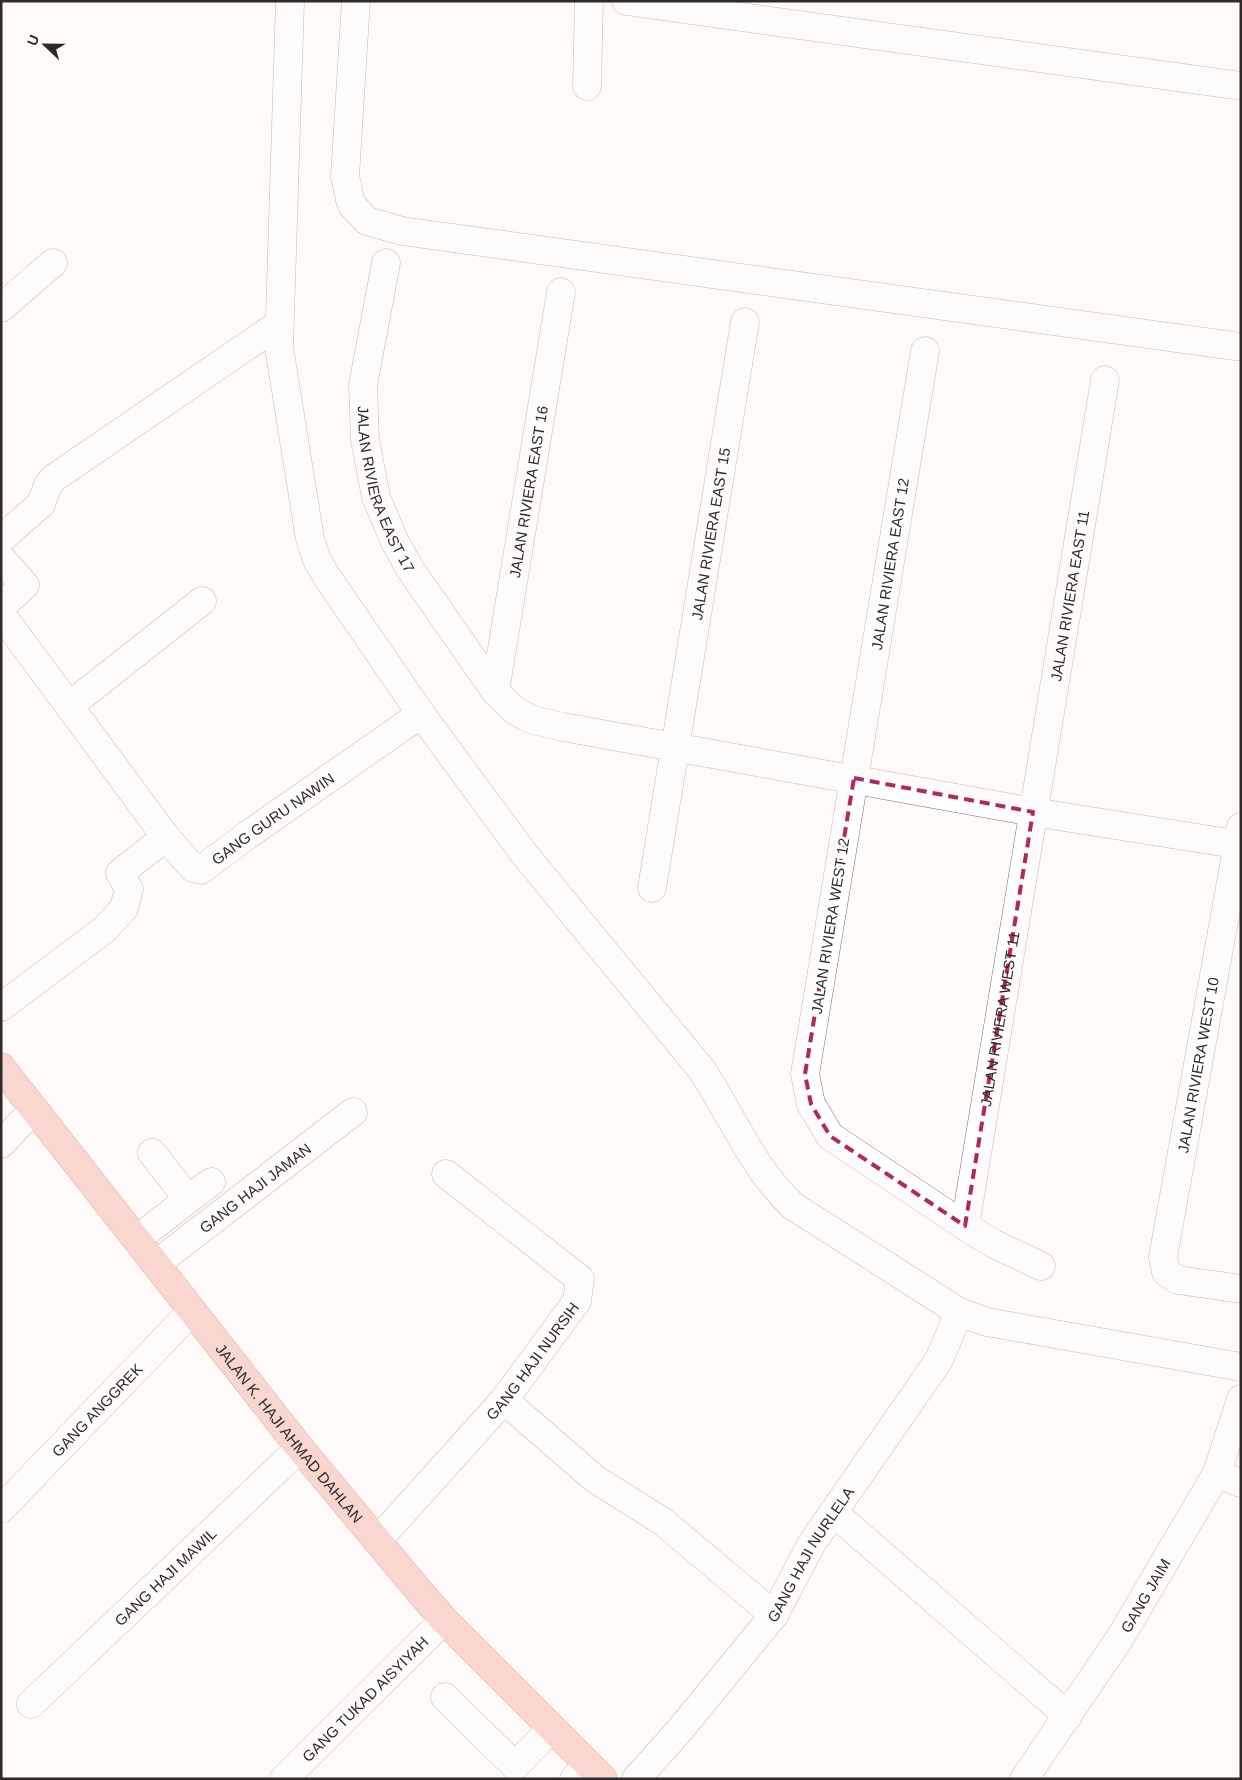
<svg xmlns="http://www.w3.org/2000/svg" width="1242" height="1780" font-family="Arial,sans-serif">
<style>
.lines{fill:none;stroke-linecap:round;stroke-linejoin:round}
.minor-casing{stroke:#776e6a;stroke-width:29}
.major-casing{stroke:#aa594e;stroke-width:29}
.minor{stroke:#fff;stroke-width:28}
.major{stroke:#f4aba1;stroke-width:28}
.marked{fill:none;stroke:#b32761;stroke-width:4;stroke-dasharray:10 6;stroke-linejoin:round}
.labels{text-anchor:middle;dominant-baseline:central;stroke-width:5;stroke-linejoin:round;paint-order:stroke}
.street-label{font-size:15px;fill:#2e2a28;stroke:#fff}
</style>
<rect width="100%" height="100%" fill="#fefaf8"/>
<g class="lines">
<defs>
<g id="minor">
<path d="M290,1L279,347L310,539L317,560L327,577L421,714L525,855L702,1070C732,1116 753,1169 793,1206L959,1312L987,1322L1241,1367"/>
<path d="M356,1L345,176L351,204L367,221L402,231L1241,347"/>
<path d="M626,1L1241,86"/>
<path d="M587,86L589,1"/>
<path id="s1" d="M386,263L363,385L365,440L376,497L394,540L410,569L495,691L514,710L533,720L563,727L1033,812L1241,845"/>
<path d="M1,308L53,263"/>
<path d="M925,351L805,1074L811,1104L830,1136L965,1226L994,1244L1041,1266"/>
<path d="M1,539L41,504L48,485L54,478L279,324"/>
<path d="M1,558L25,585L1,607"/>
<path id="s2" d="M1,614L166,837L193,868L201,870L249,834L421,714"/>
<path id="s3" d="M495,691L561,292"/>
<path d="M69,706L202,601"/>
<path d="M1241,827L1163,1257L1166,1272L1178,1280L1241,1289"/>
<path id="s4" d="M652,888L745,322"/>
<path d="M1,1007L105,929L124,908L129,889L120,873L166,837"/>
<path d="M1,1144L34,1109"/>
<path d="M152,1153L188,1199"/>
<path id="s5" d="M965,1226L1105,380"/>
<path d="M137,1239L211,1182"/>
<path id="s6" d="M156,1264L353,1112"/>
<path d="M504,1400L595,1479L662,1521L774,1615"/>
<path d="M1217,1473L1241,1483"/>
<path id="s7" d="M1,1509L192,1311"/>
<path d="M833,1512L1068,1716"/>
<path id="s8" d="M377,1541L504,1400L577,1301L580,1279L446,1174"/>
<path d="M445,1697L515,1766L551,1729"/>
<path id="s9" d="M31,1704L300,1448"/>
<path id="s10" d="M284,1779L444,1620"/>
<path d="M574,1779L587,1765"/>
<path id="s11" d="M636,1779L679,1731L774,1615L812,1543L939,1360L959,1312"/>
<path id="s12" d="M1024,1779L1120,1638L1217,1473L1241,1399"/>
</g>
<g id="major">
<path id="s13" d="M1,1067L300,1448L409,1579L444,1620L603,1779"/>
</g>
</defs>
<!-- minor casing -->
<use href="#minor" class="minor-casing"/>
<!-- major casing -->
<use href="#major" class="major-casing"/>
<!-- minor -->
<use href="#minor" class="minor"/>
<!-- major -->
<use href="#major" class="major"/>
</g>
<!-- marked area -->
<path d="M0 0H1242V1780H0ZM854,778L1033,812L965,1226L830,1136L811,1104L805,1074Z" fill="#fefaf8" fill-opacity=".55" fill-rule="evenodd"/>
<path class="marked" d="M854,778L1033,812L965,1226L830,1136L811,1104L805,1074Z"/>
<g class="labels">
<!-- street labels -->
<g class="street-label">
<text stroke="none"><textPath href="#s1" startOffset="232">JALAN RIVIERA EAST 17</textPath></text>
<text stroke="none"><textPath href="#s3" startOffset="202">JALAN RIVIERA EAST 16</textPath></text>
<text stroke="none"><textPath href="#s4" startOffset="359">JALAN RIVIERA EAST 15</textPath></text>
<text transform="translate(890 564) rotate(-81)">JALAN RIVIERA EAST 12</text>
<text stroke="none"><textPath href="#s5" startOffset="639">JALAN RIVIERA EAST 11</textPath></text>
<text stroke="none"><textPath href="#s2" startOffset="415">GANG GURU NAWIN</textPath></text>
<text transform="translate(830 926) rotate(-81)">JALAN RIVIERA WEST 12</text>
<text stroke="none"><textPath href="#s5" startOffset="210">JALAN RIVIERA WEST 11</textPath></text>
<text transform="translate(1198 1065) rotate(-80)">JALAN RIVIERA WEST 10</text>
<text stroke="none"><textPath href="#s6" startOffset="125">GANG HAJI JAMAN</textPath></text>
<text stroke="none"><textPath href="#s8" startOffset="238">GANG HAJI NURSIH</textPath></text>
<text stroke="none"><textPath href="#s7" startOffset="138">GANG ANGGREK</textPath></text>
<text stroke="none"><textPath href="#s13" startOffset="466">JALAN K. HAJI AHMAD DAHLAN</textPath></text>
<text stroke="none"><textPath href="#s11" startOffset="285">GANG HAJI NURLELA</textPath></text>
<text stroke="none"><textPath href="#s9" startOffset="185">GANG HAJI MAWIL</textPath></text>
<text stroke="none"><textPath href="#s12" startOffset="220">GANG JAIM</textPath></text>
<text stroke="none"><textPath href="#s10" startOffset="114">GANG TUKAD AISYIYAH</textPath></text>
</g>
</g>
<!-- border -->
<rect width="1242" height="1780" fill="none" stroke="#2e2a28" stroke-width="5"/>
<!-- north arrow -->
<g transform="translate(45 45) rotate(292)" stroke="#ffffff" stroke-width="4" paint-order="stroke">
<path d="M0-4L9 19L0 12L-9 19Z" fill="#2e2a28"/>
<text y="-8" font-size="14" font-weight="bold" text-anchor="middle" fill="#2e2a28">U</text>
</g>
</svg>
